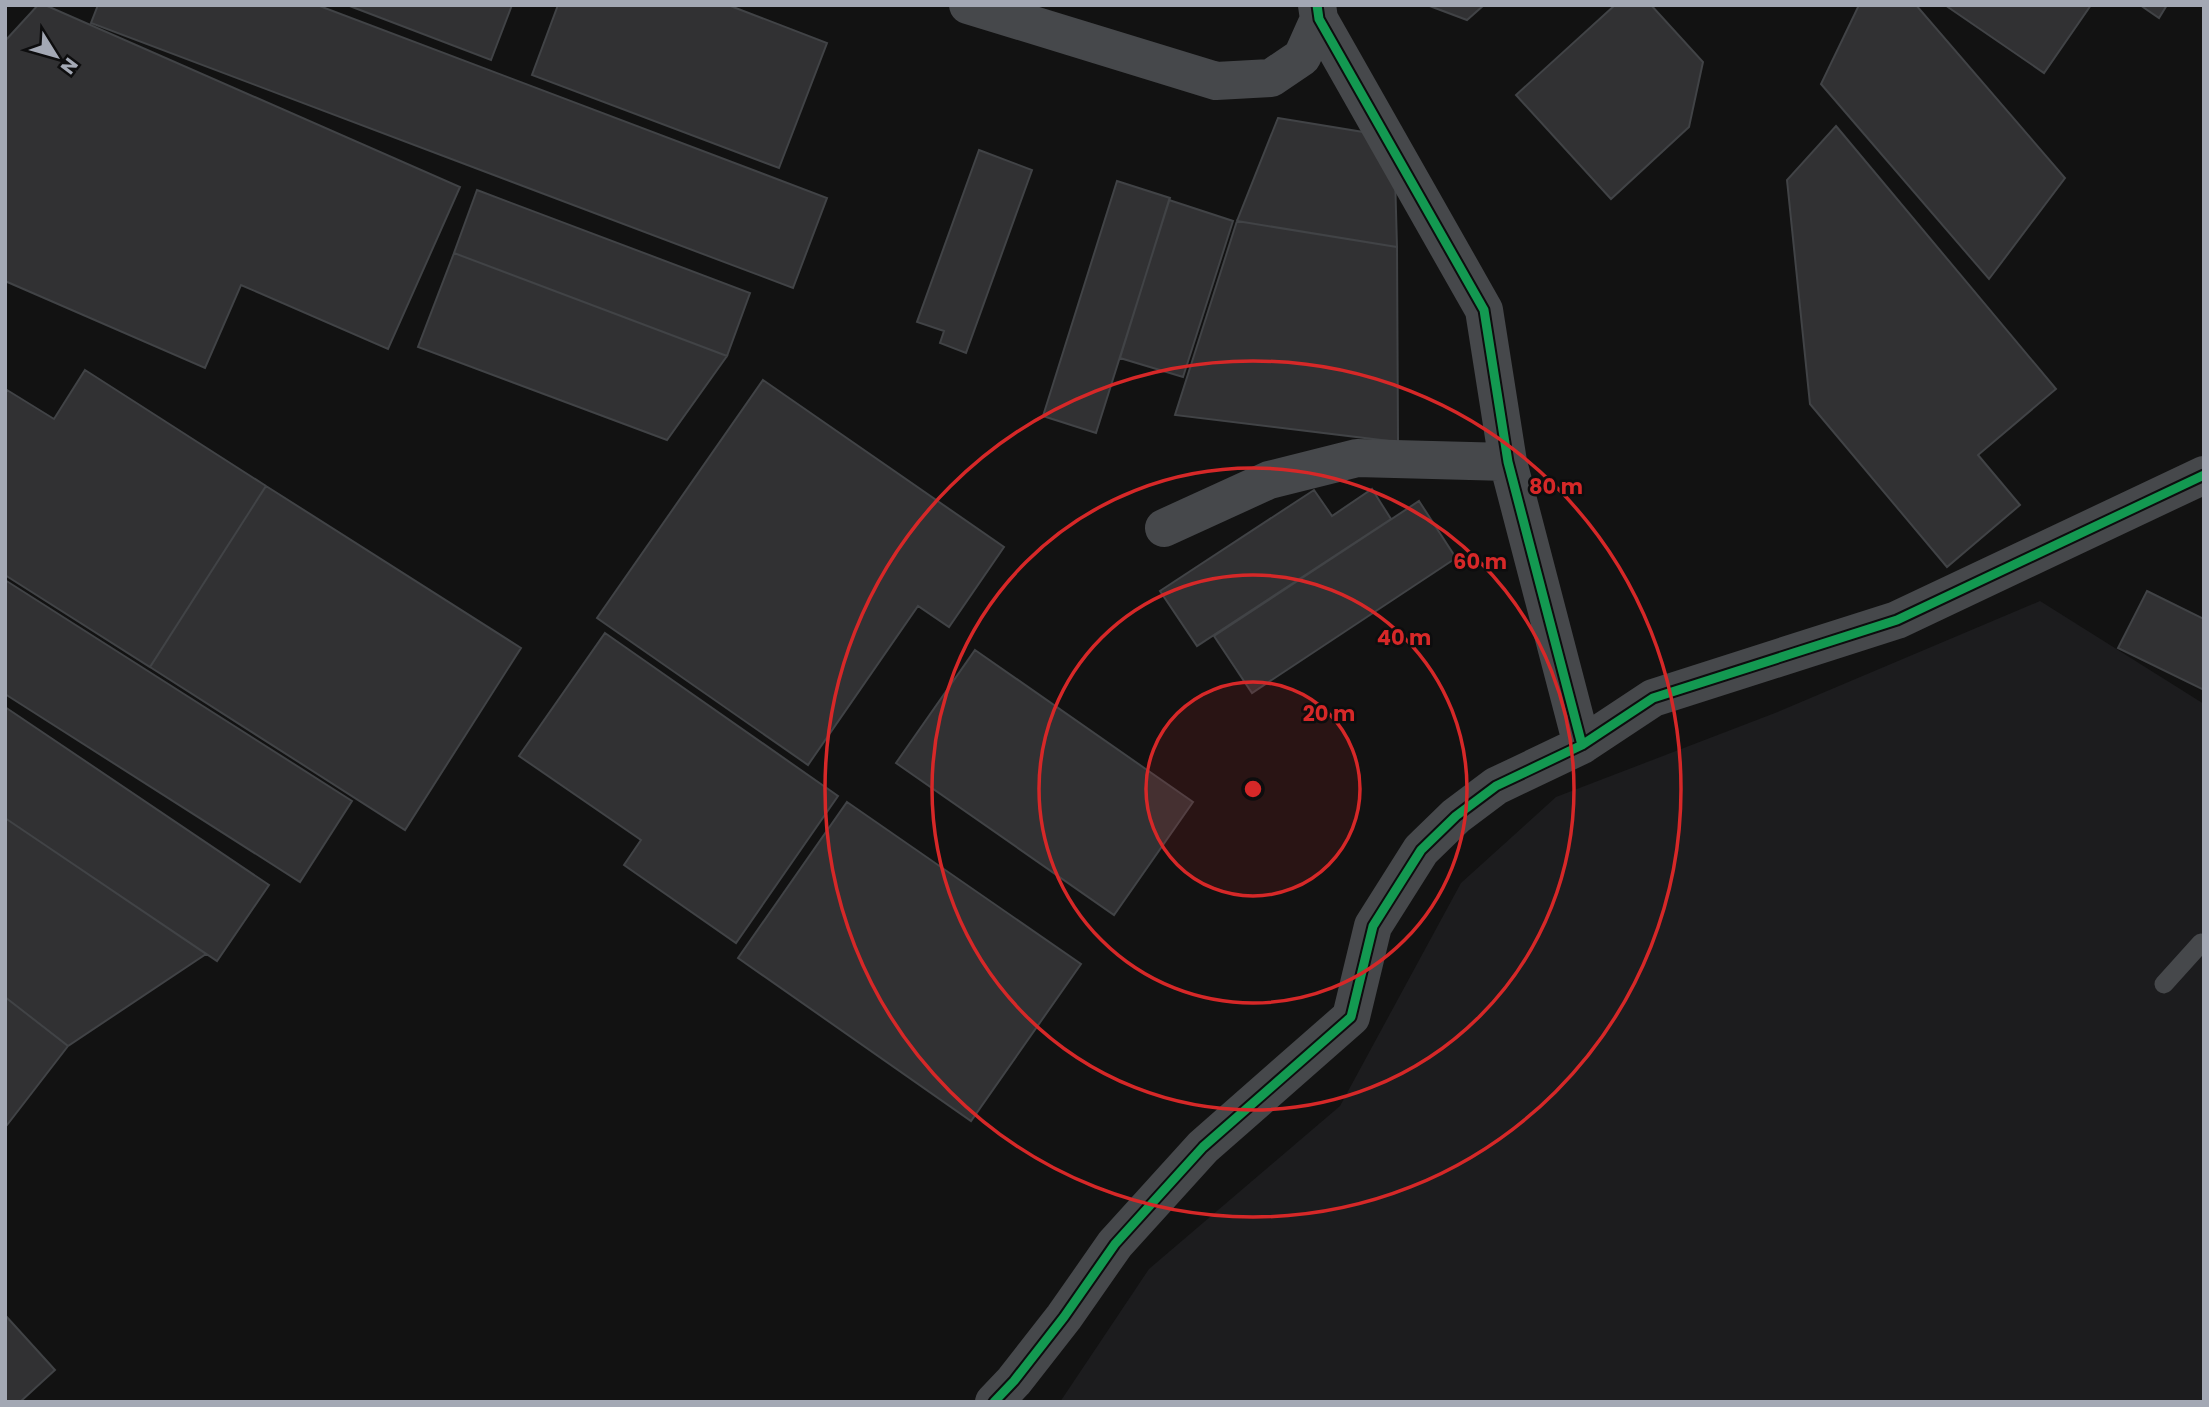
<svg xmlns="http://www.w3.org/2000/svg" width="2209" height="1407" font-family="Poppins,sans-serif">
<style>
.built{fill:#1c1c1e}
.building{fill:#313133;stroke:#414346;stroke-width:2}
.lines{fill:none;stroke-linecap:round;stroke-linejoin:round}
.lane{stroke:#46484b;stroke-width:19}
.street{stroke:#46484b;stroke-width:38}
.cycleway-casing{stroke:#0d0d0e;stroke-width:13}
.cycleway{stroke:#139951;stroke-width:9}
.ring{fill:none;stroke:#d62828;stroke-width:3.5}
.centre{fill:#d62828;stroke:#0d0d0e;stroke-width:3.5}
.ring-label{font-size:21px;text-anchor:middle;font-weight:bold;fill:#d62828;stroke:#0d0d0e;stroke-width:5;stroke-linejoin:round;paint-order:stroke}
</style>
<rect width="100%" height="100%" fill="#121212"/>
<!-- built -->
<path class="built" d="M2040,601L2204,704V1402H1060L1149,1269L1340,1106L1461,883L1556,797L1775,713Z"/>
<!-- building -->
<path class="building" d="M38,5H45L460,187L388,349L241,285L205,368L5,281V41Z
M98,5H317L827,198L793,288L91,23Z
M347,5H512L491,60Z
M558,5H728L827,43L779,168L532,75Z
M1427,5H1484L1467,20Z
M1615,5H1651L1703,62L1689,127L1611,199L1516,95Z
M1859,5H1916L2065,178L1989,279L1821,84Z
M1945,5H2091L2044,73Z
M2140,5H2167L2159,18Z
M1278,118L1363,132L1395,175L1397,247L1237,221Z
M1836,126L2056,389L1978,455L2020,505L1947,567L1810,404L1787,180Z
M979,150L1032,170L966,353L940,343L944,331L917,322Z
M1117,181L1170,198L1096,433L1043,416Z
M477,190L750,293L727,356L454,253Z
M1169,200L1233,221L1183,377L1120,358Z
M1237,221L1397,247L1398,442L1175,415Z
M454,253L727,356L667,440L418,347Z
M85,370L266,486L150,667L5,575V393L7,390L54,419Z
M763,380L1004,547L949,627L918,606L808,765L597,618Z
M266,486L521,648L405,830L150,667Z
M1372,489L1391,519L1197,646L1160,591L1314,490L1332,516Z
M1419,501L1456,558L1252,693L1214,636Z
M5,580L352,801L300,882L5,694Z
M2147,591L2204,619V690L2118,648Z
M605,633L838,796L736,943L624,865L641,840L519,756Z
M975,650L1193,802L1114,915L896,763Z
M5,707L269,885L217,961L5,818Z
M847,802L1081,964L971,1121L738,958Z
M5,818L206,954L68,1046L5,997Z
M5,997L68,1046L7,1125L5,1124Z
M5,1315L55,1370L20,1402H5Z"/>
<g class="lines">
<!-- lane -->
<path class="lane" d="M2164,984L2201,943"/>
<!-- street -->
<path class="street" d="M968,5L1216,81L1271,78L1302,57L1319,19
M1317,5L1319,19L1484,310L1508,462L1582,745
M1164,528L1269,480L1357,458L1508,462
M994,1402L1014,1381L1064,1317L1115,1244L1203,1147L1351,1017L1373,926L1421,850L1456,816L1496,786L1582,745L1653,698L1897,620L2204,475"/>
<defs>
<path id="cycleway" d="M1317,5L1319,19L1484,310L1508,462L1582,745
M994,1402L1014,1381L1064,1317L1115,1244L1203,1147L1351,1017L1373,926L1421,850L1456,816L1496,786L1582,745L1653,698L1897,620L2204,475"/>
</defs>
<!-- cycleway casing -->
<use href="#cycleway" class="cycleway-casing"/>
<!-- cycleway -->
<use href="#cycleway" class="cycleway"/>
</g>
<!-- distance rings -->
<circle cx="1253" cy="789" r="107" fill="#d62828" fill-opacity=".12"/>
<g class="ring">
<circle cx="1253" cy="789" r="107"/>
<circle cx="1253" cy="789" r="214"/>
<circle cx="1253" cy="789" r="321"/>
<circle cx="1253" cy="789" r="428"/>
</g>
<circle cx="1253" cy="789" r="10" class="centre"/>
<g class="ring-label">
<text x="1556" y="494">80 m</text>
<text x="1480" y="569">60 m</text>
<text x="1404" y="645">40 m</text>
<text x="1329" y="721">20 m</text>
</g>
<!-- border -->
<rect width="2209" height="1407" fill="none" stroke="#a3a8b4" stroke-width="14"/>
<!-- north arrow -->
<g transform="translate(56 56) rotate(127)" stroke="#0d0d0e" stroke-width="5" paint-order="stroke">
<path d="M0-5L12 26L0 18L-12 26Z" fill="#a3a8b4"/>
<text y="-10" font-size="19" font-weight="bold" text-anchor="middle" fill="#a3a8b4">N</text>
</g>
</svg>
